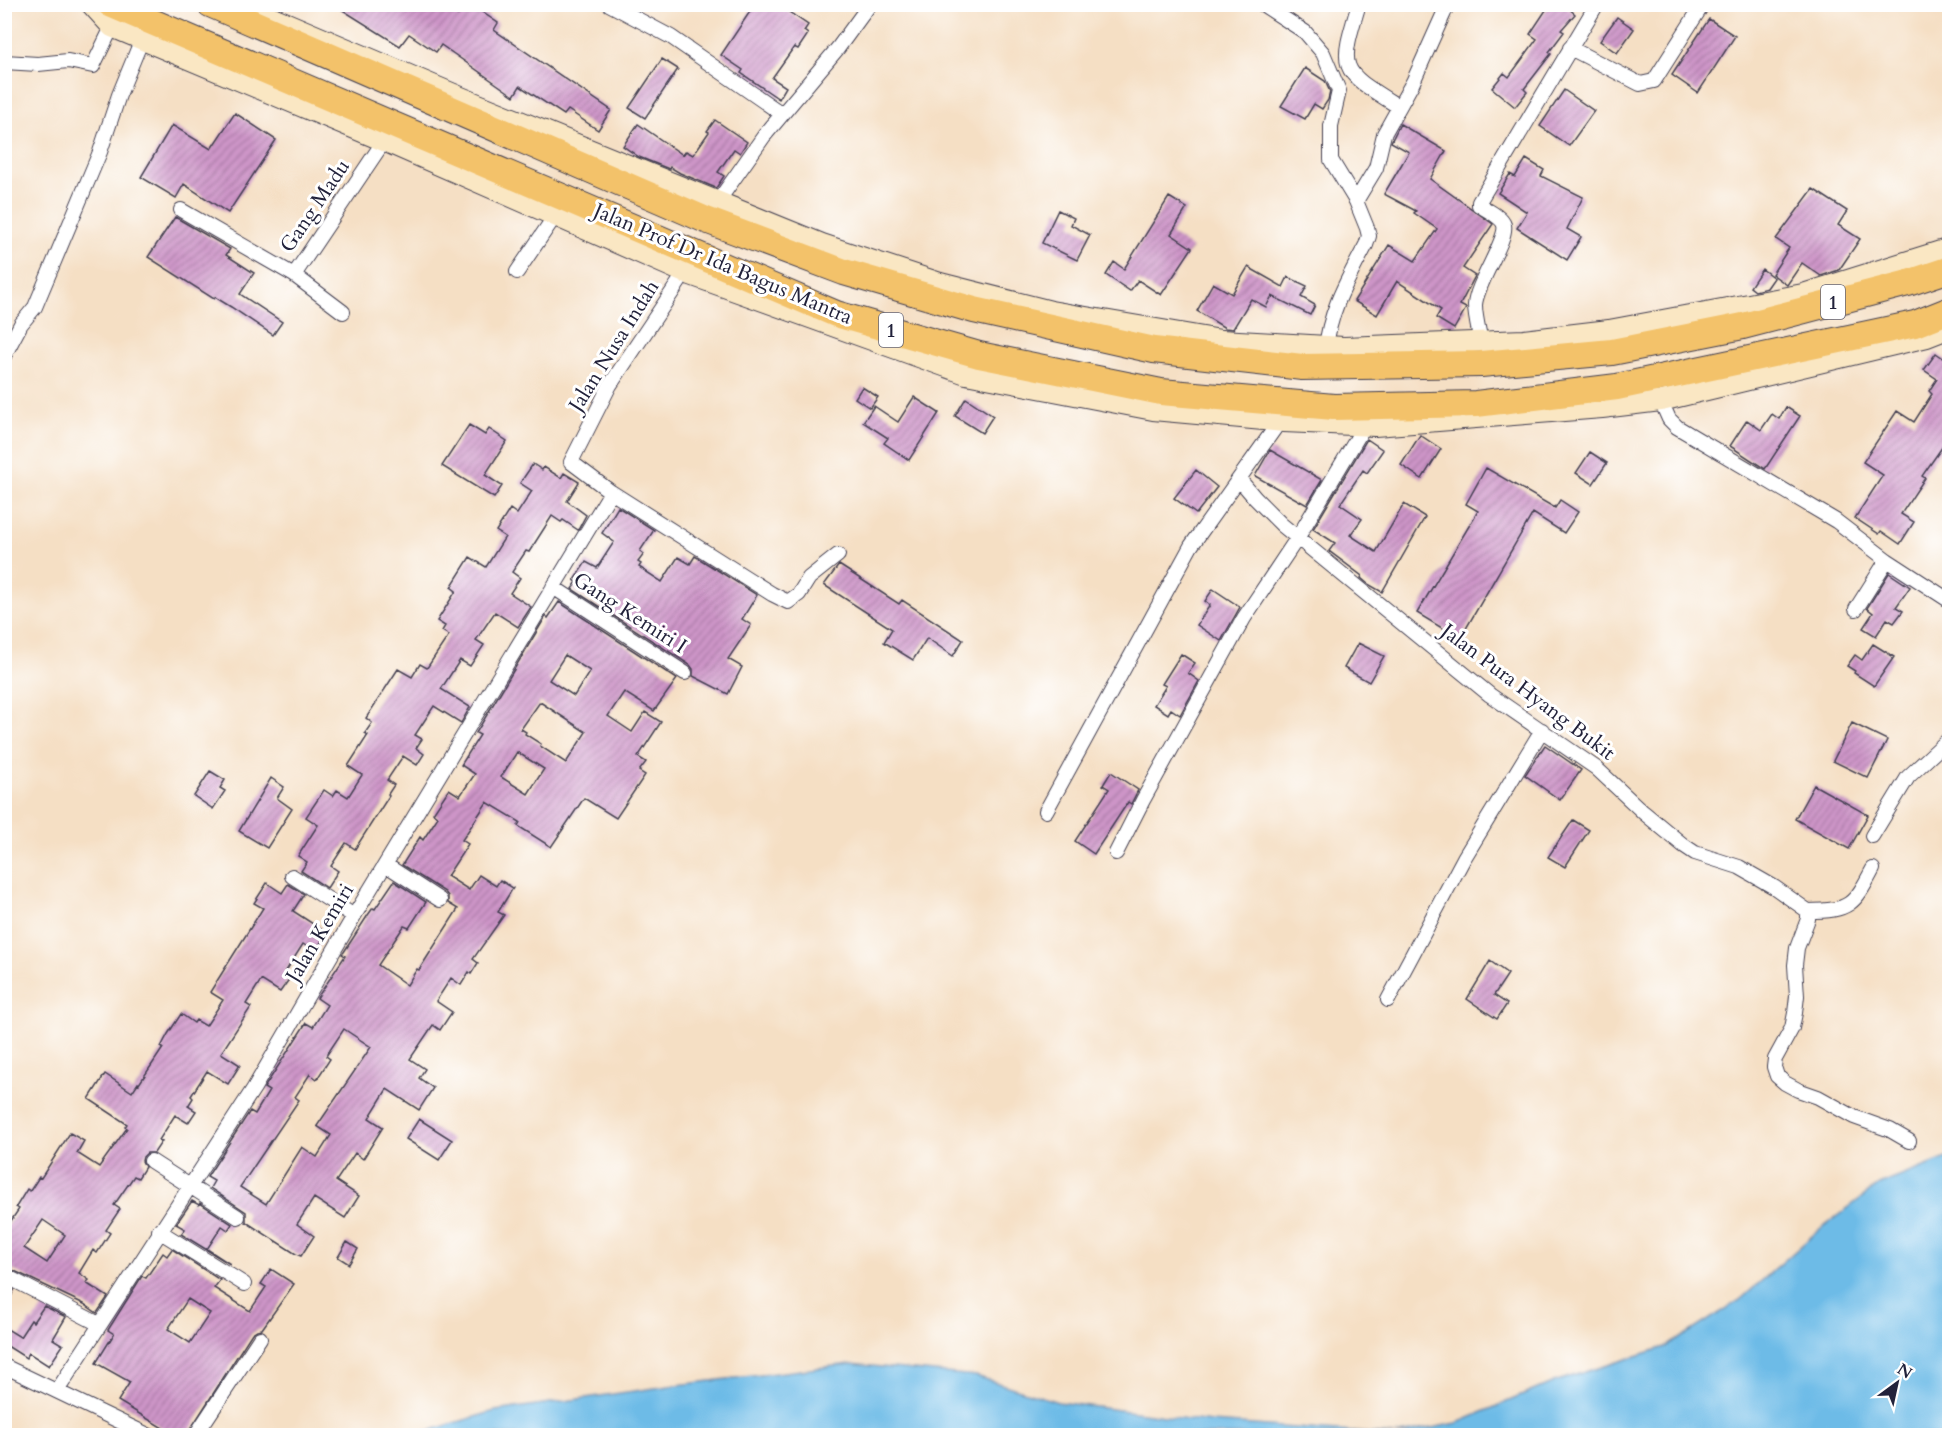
<svg xmlns="http://www.w3.org/2000/svg" width="1954" height="1440" font-family="Cardo,serif">
<style>
.water{fill:#6dbbe7;stroke:#486e91;stroke-width:1.5}
.building{fill:url(#building-hatch);fill-rule:evenodd}
.lines{fill:none;stroke-linecap:round;stroke-linejoin:round}
.street-casing{stroke:#423e50;stroke-width:16}
.secondary-casing{stroke:#423e50;stroke-width:22}
.highway-casing{stroke:#423e50;stroke-width:28}
.street{stroke:#fff;stroke-width:14}
.secondary{stroke:#fae7c3;stroke-width:20}
.highway{stroke:#f3c26a;stroke-width:26}
.labels{text-anchor:middle;dominant-baseline:central;stroke-width:6;stroke-linejoin:round;paint-order:stroke}
.shield{fill:#fff;stroke:#646476;stroke-width:1.5}
.shield-label{font-size:20px;font-weight:bold;fill:#22223b}
.street-label{font-size:21px;fill:#22223b;stroke:#fff}
</style>
<defs>
<pattern id="building-hatch" width="6" height="6" patternUnits="userSpaceOnUse" patternTransform="scale(1.5)"><rect width="6" height="6" fill="#ce95c8"/><path d="M-1 1l2-2M0 6l6-6M5 7l2-2" fill="none" stroke="#a779a4"/></pattern>
</defs>
<rect width="100%" height="100%" fill="#fff"/>
<filter id="ink" filterUnits="userSpaceOnUse"><feTurbulence type="fractalNoise" baseFrequency=".0167" numOctaves="2"/><feDisplacementMap in="SourceGraphic" scale="12" xChannelSelector="R" yChannelSelector="G"/><feConvolveMatrix kernelMatrix="1 2 1 2 8 2 1 2 1" color-interpolation-filters="sRGB"/></filter>
<filter id="wash" filterUnits="userSpaceOnUse"><feTurbulence type="fractalNoise" baseFrequency=".008" numOctaves="4" result="noise"/><feDisplacementMap in="SourceGraphic" scale="24" xChannelSelector="R" yChannelSelector="G"/><feGaussianBlur stdDeviation="1.35" result="paint"/><feColorMatrix in="noise" values="0 0 0 0 0 0 0 0 0 0 0 0 0 0 0 0 0 1.4 0 .05"/><feComposite in="paint" operator="in"/></filter>
<g filter="url(#wash)">
<rect width="100%" height="100%" fill="#f5dfc4"/>
<!-- water -->
<path class="water" d="M1949,1157V1435H414L495,1411L669,1386L851,1364L976,1376L1058,1402L1211,1422L1395,1435L1457,1423L1554,1382L1668,1346L1740,1300L1821,1228L1879,1185Z"/>
<g id="blocks">
<!-- building -->
<path class="building" d="M333,4H442L458,15L465,4H470L498,23L494,30L611,110L598,130L568,110L564,115L520,86L514,96L441,45L436,52L409,34L400,46Z
M755,4H777L808,25L804,31L808,34L798,49L794,47L772,78L786,87L779,99L741,73L743,70L721,55Z
M1550,4H1564L1575,14L1561,30L1564,32L1549,52L1551,54L1524,89L1527,92L1515,107L1492,88L1504,73L1509,77L1537,39L1530,34Z
M1617,17L1634,29L1617,53L1600,41Z
M1709,19L1735,36L1698,93L1672,75Z
M662,59L678,69L645,118L629,108Z
M1305,68L1325,81L1330,92L1328,100L1322,109L1314,104L1305,119L1281,106Z
M1564,90L1594,111L1569,146L1540,126Z
M235,113L276,140L228,213L184,184L176,198L141,177L172,125L211,149Z
M715,120L747,142L740,153L734,149L718,172L724,176L716,188L680,173L670,167L669,169L639,157L623,146L638,124L683,155L686,151L693,155L709,132L707,131Z
M1400,124L1446,151L1430,179L1493,224L1463,268L1475,276L1460,305L1466,308L1454,329L1436,318L1441,310L1397,281L1377,315L1354,301L1389,245L1415,261L1437,229L1414,213L1416,211L1384,194L1409,152L1391,142Z
M1526,159L1544,170L1541,176L1583,197L1567,229L1581,237L1567,260L1517,228L1527,212L1498,193L1510,174L1515,177Z
M1813,189L1847,211L1838,225L1860,239L1839,270L1821,276L1802,263L1787,285L1772,274L1789,248L1776,239Z
M1169,197L1187,208L1171,234L1192,248L1161,295L1138,280L1130,291L1106,275L1114,262L1124,269Z
M1058,210L1074,218L1071,225L1090,235L1077,260L1042,243Z
M175,217L230,249L226,255L254,273L240,294L282,322L273,335L231,307L215,297L214,299L148,257Z
M1248,267L1283,287L1288,277L1307,286L1301,297L1315,305L1310,315L1272,296L1266,307L1251,299L1233,329L1225,328L1197,311L1213,283L1232,294Z
M1762,269L1774,278L1767,288L1755,291L1750,287Z
M1936,353L1949,362L1950,360V436L1922,476L1925,478L1901,514L1914,522L1900,544L1881,531L1879,534L1855,518L1883,475L1863,462L1897,411L1914,422L1932,394L1929,391L1937,379L1924,370Z
M862,387L878,397L870,408L855,398Z
M914,397L939,413L909,460L884,443L888,438L863,422L874,406L898,422Z
M966,398L993,416L982,433L955,416Z
M1786,407L1800,416L1765,469L1730,446L1747,420L1761,430L1772,414L1779,419Z
M469,425L485,435L489,429L507,441L485,475L502,486L494,498L442,466Z
M1420,435L1441,449L1422,479L1401,465Z
M1367,439L1383,450L1367,473L1363,470L1340,504L1362,519L1350,535L1376,552L1404,504L1425,517L1382,592L1368,584L1361,578L1362,576L1329,551L1335,543L1313,529Z
M1270,450L1322,480L1307,505L1255,476Z
M1590,452L1607,463L1593,484L1576,473Z
M533,464L542,470L544,467L561,478L564,473L579,482L567,501L586,515L578,530L563,520L561,522L552,516L529,552L526,551L512,572L520,578L510,593L531,607L518,627L495,612L476,640L484,645L470,666L460,660L441,689L470,707L461,723L434,706L415,735L422,739L416,748L424,754L417,765L403,756L387,780L394,785L388,794L389,796L355,849L346,843L331,866L338,871L327,888L301,871L307,862L298,856L318,825L306,817L324,790L333,796L337,790L348,797L362,775L348,766L368,735L365,733L372,723L366,718L398,669L412,677L420,664L427,668L449,635L442,631L445,626L437,621L456,591L451,587L470,557L486,567L505,537L496,531L510,509L517,514L532,491L520,483Z
M1486,468L1555,508L1560,500L1578,512L1564,533L1533,513L1460,639L1417,613L1478,511L1466,504Z
M1196,470L1217,487L1196,514L1174,498Z
M618,507L654,530L640,551L644,554L638,562L641,564L639,567L662,582L678,557L690,564L695,556L757,595L742,619L751,625L728,659L742,667L728,694L693,676V669L690,665L572,589L577,582L574,580L586,562L597,568L614,542L602,533Z
M839,565L899,604L902,600L963,640L953,656L927,638L913,660L884,642L892,629L824,585Z
M1889,573L1910,587L1896,607L1903,611L1894,623L1887,619L1876,636L1863,628L1873,613L1867,608Z
M1213,589L1240,607L1221,641L1197,625L1210,605L1205,601Z
M559,602L677,679L654,711L624,692L608,716L632,732L645,712L661,722L638,757L646,762L639,771L645,775L616,818L584,798L551,847L518,826L520,822L487,802L462,840L468,844L447,876L469,890L479,875L496,886L500,880L513,888L498,912L504,915L473,959L478,963L471,974L469,972L461,985L451,978L436,1001L452,1012L440,1030L433,1025L410,1059L425,1069L419,1078L433,1088L419,1110L387,1089L369,1118L383,1127L363,1159L355,1153L336,1181L359,1196L345,1218L314,1198L297,1224L314,1236L301,1256L296,1254L246,1222V1212L210,1188L214,1181L207,1177L250,1111L255,1114L269,1091L264,1088L306,1023L313,1027L327,1005L317,998L345,956L342,954L344,952L368,915L373,908L375,909L394,881L426,902L409,928L404,926L378,965L407,985L417,969L419,970L458,909L448,903V896L445,892L402,865L420,837L423,840L438,817L433,813L449,789L460,796L475,774L461,765L480,735L476,733L546,616L548,618ZM565,655L590,671L574,696L549,680ZM540,702L586,732L566,763L540,746L541,744L525,734L526,732L521,729ZM517,752L544,769L528,794L501,777ZM344,1029L371,1047L317,1126L331,1135L317,1157L302,1147L266,1204L240,1187L299,1100L295,1097L310,1074L317,1079L330,1059L326,1056Z
M1358,643L1384,656L1369,682L1344,668Z
M1873,644L1894,657L1874,686L1854,673L1855,671L1847,666L1855,655L1862,660Z
M1181,654L1195,663L1188,673L1199,681L1180,715L1171,709L1168,714L1154,705L1166,686L1162,684Z
M1852,723L1887,740L1868,778L1833,761Z
M1545,745L1581,770L1560,800L1525,775Z
M210,771L225,780L220,788L225,791L213,809L194,796Z
M1111,772L1138,790L1131,804L1128,802L1094,854L1075,841L1109,789L1103,785Z
M271,778L284,787L277,798L292,809L267,848L239,831Z
M1814,785L1868,815L1849,849L1795,819Z
M1573,820L1589,830L1565,867L1548,857Z
M267,883L282,893L288,884L304,894L293,911L327,933L315,952L303,944L284,974L290,978L280,992L261,980L246,1004L251,1007L221,1053L240,1065L228,1084L207,1071L191,1096L193,1098L188,1106L196,1111L188,1123L175,1115L159,1140L162,1141L154,1153H147L143,1157L142,1161L145,1167L138,1178L134,1176L114,1205L120,1209L106,1230L110,1233L97,1253L93,1250L79,1273L89,1280L86,1283L108,1297L97,1313L84,1304L4,1266V1231L19,1209L16,1207L27,1189L30,1191L39,1177L41,1178L70,1133L84,1141L77,1153L99,1167L127,1128L125,1127L127,1124L89,1099L105,1074L132,1092L138,1083L139,1084L163,1048L161,1047L168,1034L181,1014L194,1023L196,1020L206,1026L223,1000L210,992L263,908L254,903ZM43,1220L65,1235L47,1263L24,1248Z
M1490,961L1508,974L1494,995L1507,1004L1497,1019L1467,999Z
M419,1119L452,1140L439,1160L406,1139Z
M192,1201L199,1205L200,1203L232,1224L228,1230L222,1226L207,1249L230,1264L181,1234L185,1229L176,1224Z
M347,1242L358,1249L349,1264L338,1257Z
M172,1249L220,1280L214,1288L250,1311L266,1287L261,1284L271,1269L294,1284L262,1329L257,1330L252,1333L186,1436H176L118,1401L130,1382L96,1363L114,1334L108,1330L142,1276L146,1278L163,1253L167,1256ZM188,1299L210,1313L190,1343L168,1329Z
M4,1285L14,1290L4,1312Z
M44,1306L66,1317L53,1339L63,1345L49,1366L29,1353L26,1358L4,1344V1327L20,1337L31,1320L33,1322Z"/>
</g>
</g>
<g filter="url(#ink)">
<use href="#blocks" fill-opacity="0" stroke="#423e50" stroke-width="1.5"/>
<g class="lines">
<defs>
<path id="street" d="M609,4L671,37L782,114
M1262,4L1305,32L1323,53L1339,91L1331,126V160L1356,201L1367,228L1369,236L1366,245C1346,283 1330,309 1325,353
M1359,4C1338,72 1340,70 1399,107
M1570,48L1640,84L1654,81L1703,4
M4,62L38,64L68,61L93,66L112,27
M1356,201L1376,168L1384,134L1413,82L1448,4
M714,207L764,136L838,48L870,4
M181,210L294,275L384,141
M689,267L610,385L571,462L611,492L772,594L788,602L799,594L809,578L838,555
M517,272L555,216
M294,275L343,312
M1481,342C1479,331 1475,317 1475,305C1476,284 1508,239 1504,225C1502,217 1485,209 1479,205V202L1597,4
M4,356L21,324L35,307L100,152L119,95L142,39
M1661,401L1669,419L1677,427L1836,521L1887,560L1950,601
M1239,479L1255,498L1282,525L1490,695L1596,768L1643,812L1683,845L1695,853L1739,867L1774,887L1808,911
M553,587L685,673
M1856,609L1887,560
M1046,811L1191,546L1280,421
M1872,836L1908,777L1950,738
M1116,853L1143,800L1244,618L1298,537L1365,425
M386,865L440,900
M292,876L354,916
M1808,911V919L1797,948L1795,965L1797,996L1795,1013L1792,1028L1775,1059L1774,1067L1777,1076L1785,1083L1798,1090L1818,1097L1854,1117L1890,1130L1909,1141
M1808,911C1850,911 1854,905 1873,869
M1388,1000L1464,858L1542,730
M151,1161L238,1217
M159,1231L244,1284
M4,1275L99,1324
M4,1366L150,1436
M57,1391L254,1088L354,916L611,492
M195,1436L260,1338"/>
<path id="secondary" d="M91,4L112,27L384,141L685,273L966,374L1153,410L1284,422L1375,426L1602,408L1661,401L1927,337L1950,328
M242,4L461,97L822,244L940,283L1051,311L1221,340L1344,347L1524,340L1609,330L1803,294L1950,248"/>
<path id="highway" d="M110,4L836,314L979,355L1161,392L1334,407L1476,404L1617,387L1915,324L1950,310
M210,4L706,220L844,272L974,310L1154,350L1302,367L1481,364L1612,352L1743,326L1908,283L1950,269"/>
</defs>
<!-- street casing -->
<use href="#street" class="street-casing"/>
<!-- secondary casing -->
<use href="#secondary" class="secondary-casing"/>
<!-- highway casing -->
<use href="#highway" class="highway-casing"/>
<!-- street -->
<use href="#street" class="street"/>
<!-- secondary -->
<use href="#secondary" class="secondary"/>
<!-- highway -->
<use href="#highway" class="highway"/>
</g>
</g>
<g class="labels">
<!-- shield labels -->
<g class="shield">
<rect x="1821" y="285" width="24" height="34" rx="4.5"/>
<rect x="879" y="313" width="24" height="34" rx="4.5"/>
</g>
<g class="shield-label">
<text x="1833" y="302">1</text>
<text x="891" y="330">1</text>
</g>
<!-- street labels -->
<g class="street-label">
<text transform="translate(315 206) rotate(-56)">Gang Madu</text>
<text transform="translate(723 264) rotate(23)">Jalan Prof Dr Ida Bagus Mantra</text>
<text transform="translate(614 346) rotate(-58)">Jalan Nusa Indah</text>
<text transform="translate(630 613) rotate(33)">Gang Kemiri I</text>
<text transform="translate(1528 692) rotate(37)">Jalan Pura Hyang Bukit</text>
<text transform="translate(320 933) rotate(-59)">Jalan Kemiri</text>
</g>
</g>
<!-- margin -->
<rect width="1954" height="1440" fill="none" stroke="#fff" stroke-width="24"/>
<!-- north arrow -->
<g transform="translate(1897 1383) rotate(33)" stroke="#ffffff" stroke-width="4.5" paint-order="stroke">
<path d="M0-4.5L10 22L0 15L-10 22Z" fill="#22223b"/>
<text y="-9" font-size="16" font-weight="bold" text-anchor="middle" fill="#22223b">N</text>
</g>
</svg>
